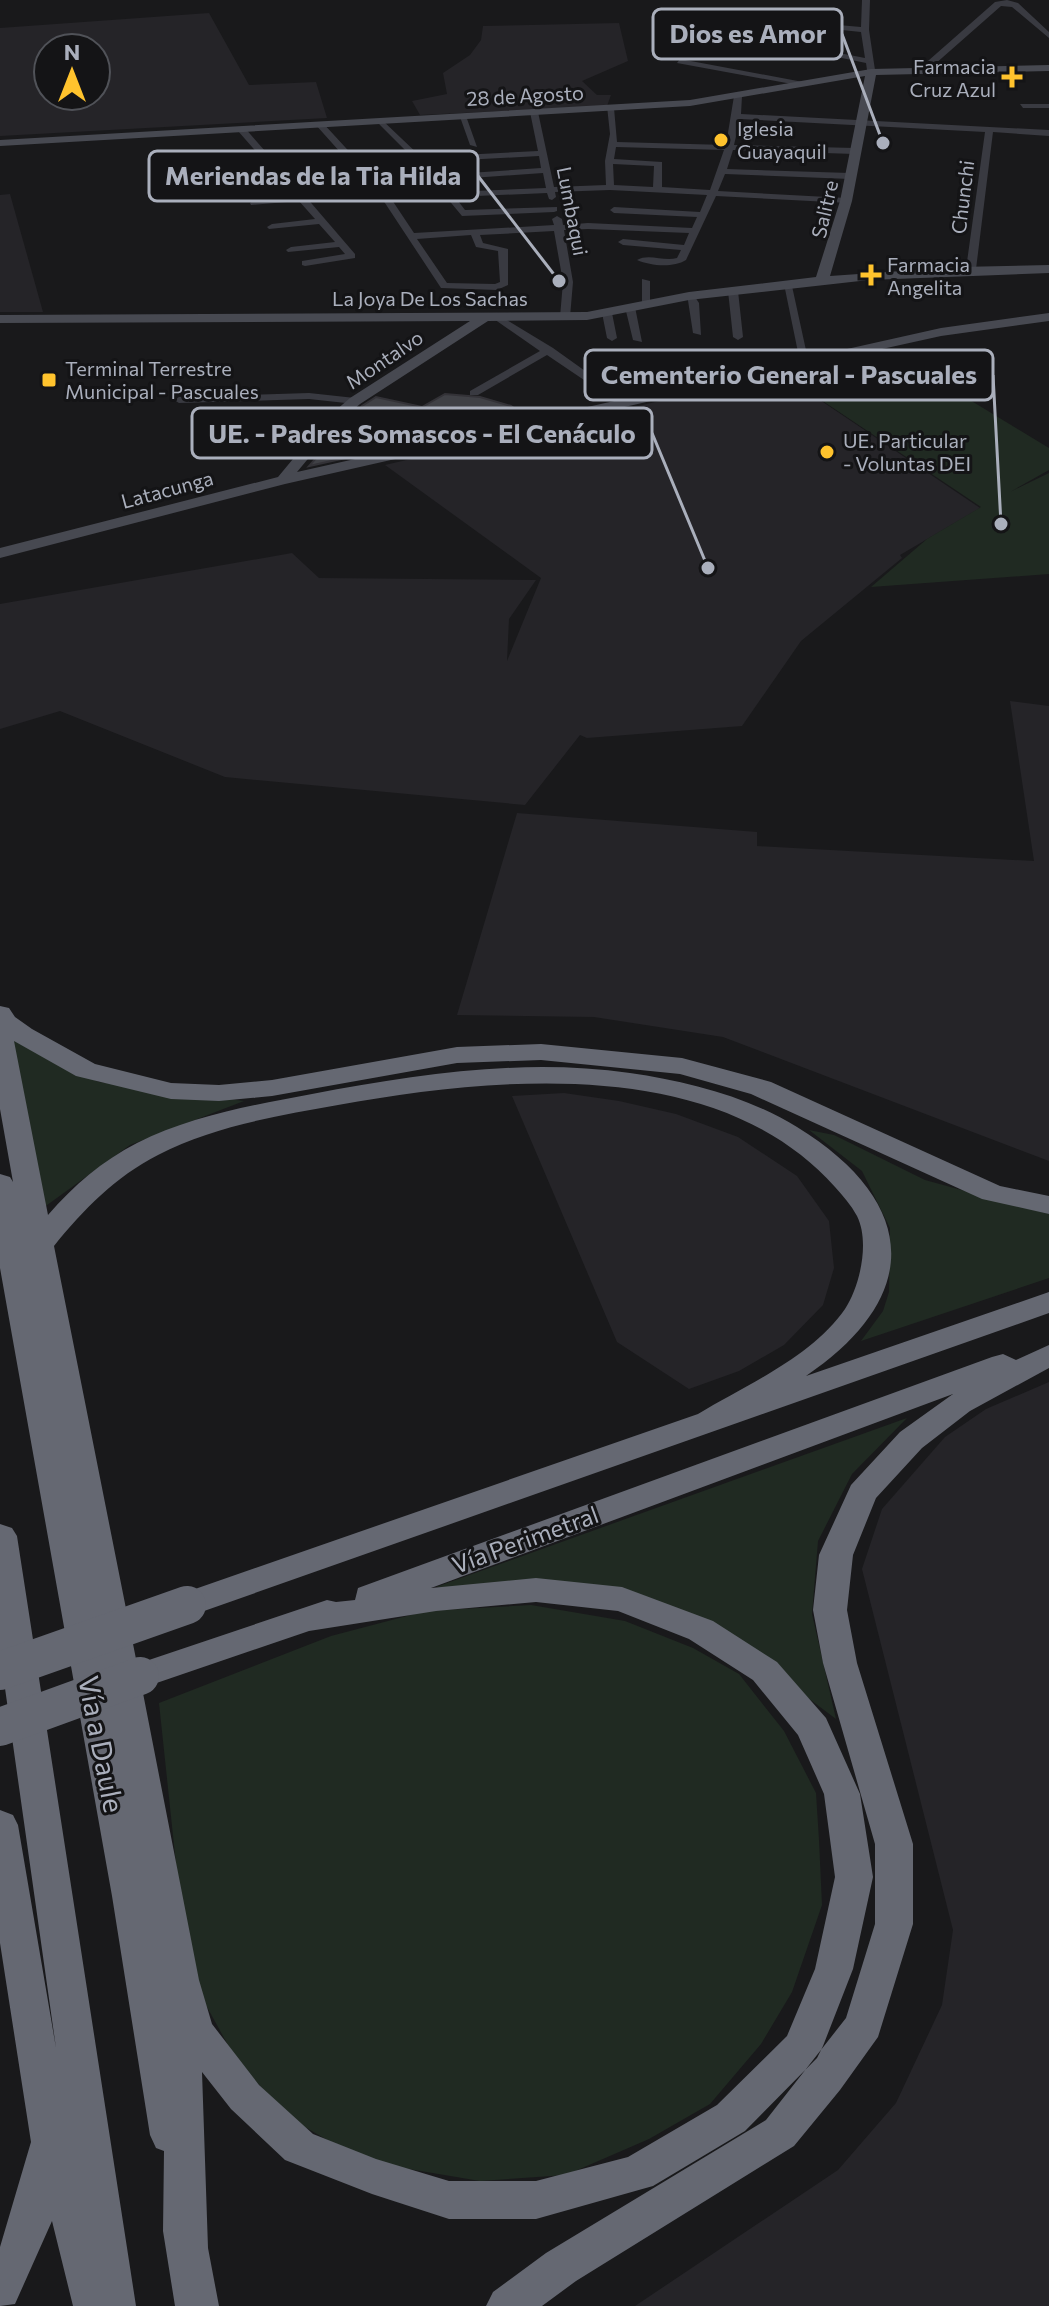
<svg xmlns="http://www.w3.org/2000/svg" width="1049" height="2306" font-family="Commissioner,sans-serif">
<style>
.built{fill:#252428;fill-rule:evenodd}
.green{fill:#202a22}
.building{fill:#404146;stroke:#333237;stroke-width:2}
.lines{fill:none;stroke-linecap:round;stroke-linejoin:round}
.street{fill:#393a41;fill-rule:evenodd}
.secondary{fill:#474951;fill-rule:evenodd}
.highway{fill:#656872;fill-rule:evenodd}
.highway-bridge{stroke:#656872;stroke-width:38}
.poi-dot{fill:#ffc32d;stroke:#141416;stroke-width:3}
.labels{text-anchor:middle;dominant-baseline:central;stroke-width:6;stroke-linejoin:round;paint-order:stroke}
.far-poi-label{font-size:20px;fill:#aaafbc;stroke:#141416;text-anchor:start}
.far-street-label{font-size:20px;fill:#aaafbc;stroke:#141416}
.street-label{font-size:24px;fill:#aaafbc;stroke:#141416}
.near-street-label{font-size:28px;fill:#aaafbc;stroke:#141416}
.leader{fill:none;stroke:#aaafbc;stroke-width:3}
.callout-dot{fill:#aaafbc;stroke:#141416;stroke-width:3}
.callout{fill:#141416;stroke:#aaafbc;stroke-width:3}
.callout-label{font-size:26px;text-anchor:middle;font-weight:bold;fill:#aaafbc}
</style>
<rect width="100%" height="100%" fill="#19191b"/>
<!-- built -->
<path class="built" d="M209,13L249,85L316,82L327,118L0,136V28ZM48,48H96V96H48Z
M619,23L628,61L582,81L597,95H611L607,106L420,115L412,101L447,94L443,73L470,55L481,40L483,26Z
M10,194L43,312H0V195Z
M780,373L980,508L900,555L902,558L801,641L742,726L587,738L580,735L525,805L225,777L60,711L0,729V604L292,553L319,578L536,580L509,619L507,661L541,578L385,465Z
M1010,701L1049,706V1161L723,1037L594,1017L457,1015L517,813L757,832V846L1034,861Z
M564,1093L619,1101L676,1114L738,1137L797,1176L829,1221L834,1268L823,1305L784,1345L739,1371L689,1389L617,1342L512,1096Z
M1049,1382V2306H635L838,2170L896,2103L942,2005L953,1930L862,1569L882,1509L945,1437L986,1409Z"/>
<!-- green -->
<path class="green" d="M886,349L1049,448V470L1010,492L1049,473V574L871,587L927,539L981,507L781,373L810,367L841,366L850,363L861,355Z
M5,1028L47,1059L99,1082L244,1101L130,1145L43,1208Z
M809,1130L834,1135L925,1180L1049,1214V1278L861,1341L883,1311L889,1292L890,1228L862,1171Z
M907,1418L852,1474L818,1541L812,1614L836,1719L704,1620L477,1587H436Z
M531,1605L625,1621L693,1648L739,1674L784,1731L816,1793L819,1840L822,1905L792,1992L761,2044L710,2104L649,2139L566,2175L480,2181L391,2166L329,2141L286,2116L234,2056L196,1987L183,1930L159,1703L331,1636L426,1611Z"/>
<!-- building -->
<path class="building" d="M445,394L480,397L511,406L527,418L309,466L362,406L376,397L422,407Z"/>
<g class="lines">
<!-- street -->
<path class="street" d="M862,0H870L869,30L875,70L871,72L867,70L866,63L686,26L690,24L865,58L861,32L698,15L702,13L861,27Z
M1007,0L1018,3L1049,32V38L1012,7L1001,6L926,72H920V68L995,2Z
M680,59L803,82L807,84L803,86L677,63Z
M738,94L742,96L741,114L1049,130V136L993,132L976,269L971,272L966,269L985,132L740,119L734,145L855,148L859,151L855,154L733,150L727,169L850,173L854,176L850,179L725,174L718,191L846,198L849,199V203L716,196L686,260C673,268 651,266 637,260C649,253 664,262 677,258L681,250L623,245L618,242L623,239L684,245L689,233L588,229L564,230L573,282L570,317L565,320L560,317L563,282L554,231L480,235L483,243L508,249V285L497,290L441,288L383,200L315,124L322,122L357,160L412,157L378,123L377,121L381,119L421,157L538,151L530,112L534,110L538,112L554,187L606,185L605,161L610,134L607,106L614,108L617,142L726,145L734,96ZM616,147L724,150L710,190L662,187V162L614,159ZM539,156L541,168L439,175L426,162ZM417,162L443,193L388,195L361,165ZM613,164L654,166L653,187L614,185ZM543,173L546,188L452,192L443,180ZM610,190L707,195L700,212L614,207L610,210L614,213L697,217L692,228L588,223L563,225L562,219L557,216L552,219L554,225L414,233L392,200L447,198L462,216L554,212L557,211V207L465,210L455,197L547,193L549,199L552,200L556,197L555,192ZM471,235L476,247L498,251L500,282L495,284L447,283L417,239Z
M1020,104H1049V108H1023Z
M459,114L466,116L477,147L470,145Z
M238,127H244L301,192L333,190V194L306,197L355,254V258L305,266L302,265V261L345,254L339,247L288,252L286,250L291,247L335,242L319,224L269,229L267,227L272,224L315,219L299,201L251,205L250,203L254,200L295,196L238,131Z
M642,279L650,281V305L642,303Z
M784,284L792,286L809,364L800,362Z
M733,288L738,291L743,337L738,340L733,337L728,291Z
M687,294H693L699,303L701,335L693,333Z
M630,304L635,307L642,342L633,340L625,307Z
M607,310L612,313L617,338L612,341L607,338L602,313Z
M497,314L553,348L630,403L621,405L547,355L478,395H470V391L540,351L494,319V315Z
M309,393L355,398L360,401L355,404L309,399L179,403L174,400L179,397Z"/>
<!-- secondary -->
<path class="secondary" d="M1049,65V71L876,75L852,201L830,276L959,267L1049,265V273L869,280L689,300L587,320L488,321L360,404L337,424L297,472L941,328L1049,313V321L941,336L805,366L285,484L0,558V548L278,477L327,418L350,398L470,321L0,323V315L587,312L689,292L816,277L840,201L865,76L690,106L0,146V140L690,100L871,69Z"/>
<!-- highway -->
<path class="highway" d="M0,1006L9,1008L15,1017L32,1029L95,1064L171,1083L219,1085L272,1080L457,1047L541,1044L682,1058L771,1082L1000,1186L1049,1196V1214L982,1199L751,1094L680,1074L541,1060L457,1063L272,1096L219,1101L171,1099L76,1076L14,1041L48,1215C74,1185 102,1161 137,1143C191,1116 253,1105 312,1094C418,1074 523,1058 630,1073C686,1081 749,1097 797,1127C917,1201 925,1295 806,1376L1049,1292V1313L187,1617L175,1614L170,1605L175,1596L698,1414C746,1385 812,1357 845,1309C860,1286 870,1242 857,1216C851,1205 843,1196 835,1187C717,1054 495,1077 338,1105C277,1116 214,1126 158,1155C115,1177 84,1209 54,1246L137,1664L327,1600L336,1602L355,1600L358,1588L992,1357L1003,1354L1016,1360L1049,1345V1368L970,1411L922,1448L876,1498L853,1555L847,1610L857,1663L913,1844V1924L878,2037L840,2090L794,2146L576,2281L542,2306H486L493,2292L546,2253L766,2120L846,2018L875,1924V1844L823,1663L813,1610L819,1555L851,1485L900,1432L953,1394L431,1588L536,1578L622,1587L713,1621L777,1662L826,1718L860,1794L873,1877L853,1969L823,2046L817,2058L745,2131L653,2186L536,2219H449L372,2194L285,2160L231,2109L202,2072L208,2248L219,2306H175L163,2231L164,2151L156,2148L150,2135L112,1896L0,1268V1174L10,1177L13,1182L0,1109ZM536,1602L618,1611L689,1639L753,1680L798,1735L824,1794L835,1877L815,1969L787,2036L717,2105L628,2157L536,2181H449L376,2159L313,2134L259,2085L212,2024L199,1980L142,1688L309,1631L436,1611Z
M0,1524L12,1528L17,1536L136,2306H73L52,2221L15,2304L0,2306V2247L31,2142L0,1943V1810L13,1815L18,1825L56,2048L0,1653Z"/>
<!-- highway-bridge -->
<path class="highway-bridge" d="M0,1671L187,1605
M0,1727L140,1676"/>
</g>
<!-- markers -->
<g class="poi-dot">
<path d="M1008 65h8v8h8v8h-8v8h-8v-8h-8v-8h8z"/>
<circle cx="721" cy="140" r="8"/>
<path d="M867 263h8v8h8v8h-8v8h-8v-8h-8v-8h8z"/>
<rect x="41" y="372" width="16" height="16" rx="4"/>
<circle cx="827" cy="452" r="8"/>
</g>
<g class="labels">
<!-- far-poi labels -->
<g class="far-poi-label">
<text x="996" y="66" text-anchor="end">Farmacia<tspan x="996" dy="23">Cruz Azul</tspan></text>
<text x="737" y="128">Iglesia<tspan x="737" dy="23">Guayaquil</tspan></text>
<text x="887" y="264">Farmacia<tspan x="887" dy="23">Angelita</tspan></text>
<text x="65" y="368">Terminal Terrestre<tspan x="65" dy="23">Municipal - Pascuales</tspan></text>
<text x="843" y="440">UE. Particular<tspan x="843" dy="23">- Voluntas DEI</tspan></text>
</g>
<!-- far-street labels -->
<g class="far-street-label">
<text transform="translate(525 95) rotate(-3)">28 de Agosto</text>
<text transform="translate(962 197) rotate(-83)">Chunchi</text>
<text transform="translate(824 209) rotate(-77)">Salitre</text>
<text transform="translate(573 211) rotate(79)">Lumbaqui</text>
<text x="430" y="298">La Joya De Los Sachas</text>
<text transform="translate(384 359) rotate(-34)">Montalvo</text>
<text transform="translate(167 489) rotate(-15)">Latacunga</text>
</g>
<!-- street labels -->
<g class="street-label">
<text transform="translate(525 1539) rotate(-20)">Vía Perimetral</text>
</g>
<!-- near-street labels -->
<g class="near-street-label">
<text transform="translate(102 1744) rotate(79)">Vía a Daule</text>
</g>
</g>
<!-- callouts -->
<path class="leader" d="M883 143L842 34M559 281L478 176M1001 524L993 375M708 568L652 433"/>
<g class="callout-dot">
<circle cx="883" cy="143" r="8"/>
<circle cx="559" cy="281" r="8"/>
<circle cx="1001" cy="524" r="8"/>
<circle cx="708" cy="568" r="8"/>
</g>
<g class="callout">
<rect x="653" y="9" width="189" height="50" rx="8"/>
<rect x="149" y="151" width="329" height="50" rx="8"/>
<rect x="585" y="350" width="408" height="50" rx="8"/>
<rect x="192" y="408" width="460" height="50" rx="8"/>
</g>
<g class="callout-label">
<text x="748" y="43">Dios es Amor</text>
<text x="313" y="185">Meriendas de la Tia Hilda</text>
<text x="789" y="384">Cementerio General - Pascuales</text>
<text x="422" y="443">UE. - Padres Somascos - El Cenáculo</text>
</g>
<!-- north arrow -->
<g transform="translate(72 72)"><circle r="38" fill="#141416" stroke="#505258" stroke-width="2"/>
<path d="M0-6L14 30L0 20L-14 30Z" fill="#ffc32d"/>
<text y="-12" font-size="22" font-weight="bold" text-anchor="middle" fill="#aaafbc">N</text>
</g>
</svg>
